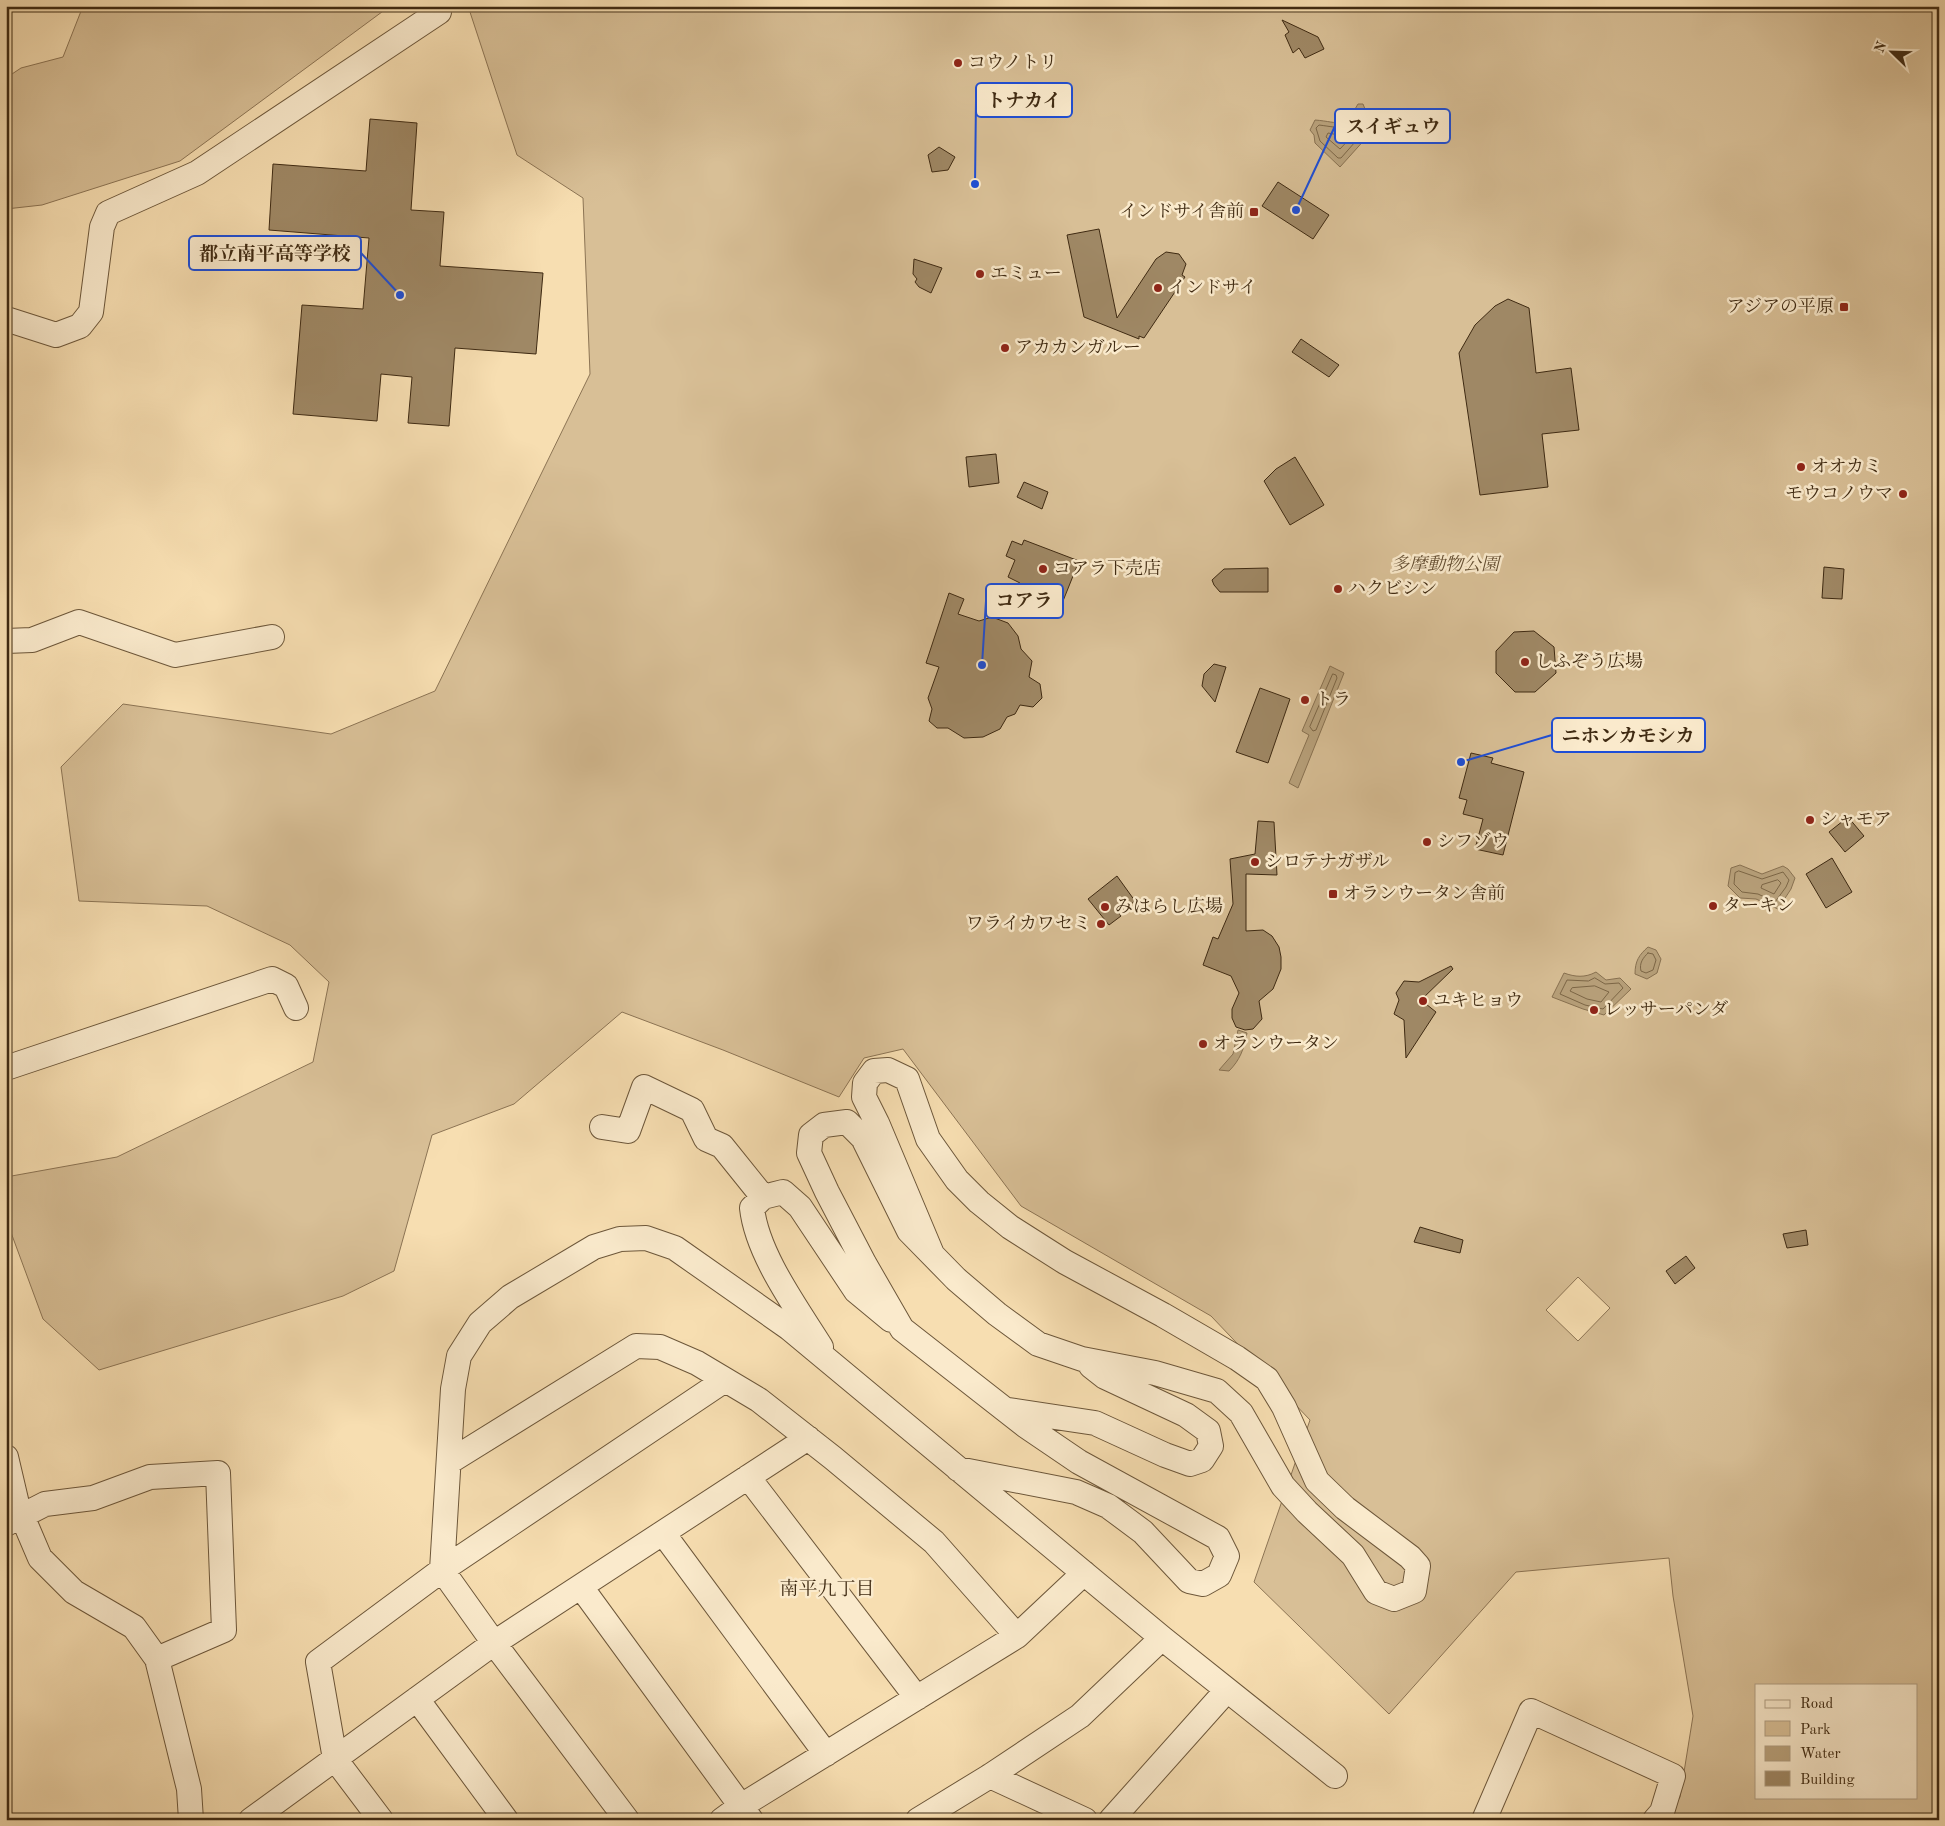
<svg xmlns="http://www.w3.org/2000/svg" width="1945" height="1826" font-family="'Old Standard TT','Noto Serif JP',serif">
<style>
.green{fill:#d8bf96;stroke:#8c7454;fill-rule:evenodd}
.water{fill:#b8a17b;stroke:#887151}
.lines{fill:none;stroke-linecap:round;stroke-linejoin:round}
.shore{stroke:#7c6646;stroke-width:1}
.building{fill:#9f8865;stroke:#3f2a12}
.minor-casing{stroke:#6d573a;stroke-width:26}
.minor{stroke:#faeacc;stroke-width:24}
.poi-dot{fill:#8f2418;stroke:#faeacc;stroke-width:2}
.labels{text-anchor:middle;dominant-baseline:central;stroke-width:5;stroke-linejoin:round;paint-order:stroke}
.poi-label{font-size:18px;fill:#3f2a12;stroke:#faeacc;text-anchor:start}
.park-label{font-size:18px;font-style:italic;fill:#654f33;stroke:#faeacc}
.neighbourhood-label{font-size:19px;fill:#3f2a12;stroke:#faeacc}
.leader{fill:none;stroke:#1d4ed8;stroke-width:2}
.callout-dot{fill:#1d4ed8;stroke:#faeacc;stroke-width:2}
.callout{fill:#faeacc;stroke:#1d4ed8;stroke-width:2}
.callout-label{font-size:19px;text-anchor:middle;font-weight:bold;fill:#3f2a12}
</style>
<rect width="100%" height="100%" fill="#f7deb1"/>
<filter id="stains"><feTurbulence type="fractalNoise" baseFrequency=".004" numOctaves="4"/><feColorMatrix values="0 0 0 0 .2 0 0 0 0 .09 0 0 0 0 .02 0 0 0 .5 -.17"/></filter>
<radialGradient id="worn" r=".72"><stop offset=".6" stop-color="#630" stop-opacity="0"/><stop offset="1" stop-color="#630" stop-opacity=".3"/></radialGradient>
<!-- green -->
<path class="green" d="M83,6H390L180,161L42,205L6,209V78L21,68L63,57Z
M468,6H1939V1820H1667L1680,1797L1693,1716L1673,1596L1669,1558L1516,1572L1389,1714L1254,1582L1310,1420L1211,1316L1021,1206L903,1049L864,1058L839,1097L723,1050L622,1012L514,1104L432,1135L394,1271L343,1296L99,1370L43,1319L6,1219V1177L117,1157L313,1062L329,982L290,945L207,906L79,901L61,767L123,704L331,734L435,691L590,374L583,198L517,155ZM1578,1277L1610,1308L1578,1341L1546,1310ZM1756,1685H1916V1797H1756Z"/>
<!-- water -->
<path class="water" d="M1358,104H1363L1367,114L1375,119L1376,127L1340,167L1315,143L1314,135L1310,130L1315,120C1341,122 1343,130 1358,104Z
M1330,666L1344,673L1298,788L1289,783L1309,735L1302,731Z
M1740,865L1762,874L1783,866L1788,869L1795,878L1791,889L1778,909L1756,899L1740,898L1728,886L1731,868Z
M1648,947L1656,950L1661,959L1657,973L1647,979L1635,974C1635,961 1639,955 1648,947Z
M1596,972L1606,980L1620,978L1631,989L1604,1015L1583,1009L1552,997L1564,973C1575,977 1585,978 1596,972Z
M1238,1030L1247,1033C1244,1049 1240,1060 1229,1071L1219,1070L1233,1054Z"/>
<g class="lines">
<!-- shore -->
<path class="shore" d="M1359,114L1370,122V125L1341,158H1338L1320,141L1316,128L1319,125C1343,128 1341,131 1359,114Z
M1353,129L1355,133L1340,149L1326,137L1328,133L1339,135Z
M1333,674L1336,675L1337,678L1316,730L1313,731L1310,727Z
M1739,871L1762,879L1783,872L1789,880L1786,887L1775,902L1758,894L1742,892L1734,884L1735,873Z
M1778,880L1781,883L1774,894L1761,888L1762,885Z
M1648,953L1653,954L1656,960L1653,970L1646,973L1641,971C1639,963 1643,958 1648,953Z
M1595,978L1605,984L1619,983L1623,988L1603,1009L1585,1005L1560,994L1567,980L1588,981Z
M1595,986L1609,992L1601,1002L1587,999L1570,991L1572,988Z"/>
</g>
<!-- building -->
<path class="building" d="M1282,20L1318,37L1324,49L1305,58L1299,48L1293,53L1285,35L1289,32Z
M370,119L417,123L411,210L444,212L440,266L543,273L536,354L455,348L449,426L408,423L412,377L381,374L377,421L293,414L302,305L363,309L369,238L269,230L273,164L366,171Z
M939,147L955,157L948,170L932,172L928,155Z
M1278,182L1329,215L1313,239L1262,206Z
M1099,229L1117,318L1156,259L1166,252L1179,254L1186,264L1182,275L1185,277L1144,338L1139,336V339L1084,317L1067,235Z
M914,259L942,268L931,293L919,287L915,282L917,279L913,274Z
M1508,299L1529,308L1536,373L1571,368L1579,430L1542,434L1548,487L1480,495L1459,353L1475,325L1495,306Z
M1301,339L1339,365L1329,377L1292,352Z
M996,454L999,483L969,487L966,457Z
M1295,457L1324,505L1290,525L1264,481L1276,469Z
M1024,482L1048,492L1042,509L1017,497Z
M1024,540L1079,561L1061,606L1017,589L1020,583L1008,577L1015,560L1006,556L1012,541L1022,545Z
M1824,567L1844,569L1842,599L1822,598Z
M1268,568V592H1220L1214,585L1212,580L1224,569Z
M949,593L964,599L958,614L979,621L992,617L1008,623L1018,636L1021,649L1032,661L1029,677L1040,684L1042,698L1033,707L1020,705L1015,714L1007,717L1000,729L983,737L964,738L948,728H937L929,721L932,709L928,698L939,667L926,663Z
M1534,631L1554,647L1556,673L1535,692H1515L1496,673V651L1514,632Z
M1214,664L1226,667L1215,702L1202,686L1204,674Z
M1260,688L1290,699L1268,763L1236,752Z
M1471,753L1493,758L1491,763L1524,772L1503,855L1475,849L1483,819L1463,814L1467,800L1459,798Z
M1848,817L1864,836L1845,852L1829,832Z
M1258,821L1274,822L1277,875L1246,874V931L1263,930L1272,936L1279,947L1281,957V969L1273,989L1259,1001L1262,1019L1253,1029L1245,1030L1236,1027L1232,1018V1009L1239,993L1231,976L1203,965L1213,937L1218,939L1233,904L1230,859L1255,854Z
M1832,858L1852,892L1826,908L1806,874Z
M1117,876L1135,901L1119,913L1121,916L1109,925L1088,899Z
M1451,966L1453,969L1421,1000L1436,1012L1406,1058L1404,1020L1394,1014L1399,1000L1396,993L1404,981L1419,982Z
M1420,1227L1463,1240L1460,1253L1414,1242Z
M1806,1230L1808,1245L1787,1248L1783,1234Z
M1686,1256L1695,1268L1675,1284L1666,1271Z"/>
<g class="lines">
<defs>
<path id="minor" d="M6,319L56,335L80,326L91,312L102,227L108,213L197,173L439,12
M6,641L32,640L79,622L175,655L272,637
M6,1068L272,979L286,986L296,1008
M602,1127L628,1131L644,1087L692,1110L706,1139L722,1146L763,1197
M932,1254L877,1123L864,1097L865,1083L874,1071L888,1070L907,1079L928,1139L957,1180L979,1202L1010,1227L1065,1262L1163,1315L1237,1358L1267,1379L1284,1407L1317,1481L1345,1508L1410,1557L1418,1566L1414,1591L1394,1599L1376,1592L1353,1555L1307,1512L1283,1486L1241,1413L1217,1391L1155,1373L1082,1359L1038,1344L997,1314L956,1279L909,1231L863,1138L847,1122L824,1125L811,1135L809,1153L827,1192L864,1263L902,1329L1026,1426L1079,1462L1218,1538L1227,1556L1219,1575L1203,1584L1189,1581L1143,1532L1108,1506L1076,1492L958,1469
M821,1347C796,1307 757,1254 752,1208L763,1197L783,1192L800,1207L856,1291L891,1320
M1009,1410L1095,1423L1165,1455L1190,1464L1202,1460L1211,1446L1208,1431L1186,1415L1105,1377L1091,1366
M6,1457L17,1504L40,1558L74,1592L134,1627L157,1659L189,1789L191,1820
M449,1462L636,1346L660,1347L697,1363L759,1400L833,1458L934,1542L1017,1636
M748,1477L917,1698
M6,1524L45,1504L93,1498L150,1477L218,1473L224,1630L157,1659
M663,1533L826,1754
M581,1587L751,1820
M417,1699L506,1820
M990,1776L1085,1820
M251,1820L494,1643L808,1438
M381,1820L335,1759L318,1662L442,1570L725,1380
M627,1820L494,1643L442,1570L453,1389L459,1356L480,1323L510,1297L594,1247L620,1239L646,1238L675,1248L789,1328L1162,1638L1335,1776
M722,1820L741,1806L1017,1636L1084,1573
M918,1820L990,1776L1080,1716L1162,1638
M1111,1820L1227,1690
M1484,1820L1531,1711L1673,1776L1662,1812L1655,1820"/>
</defs>
<!-- minor casing -->
<use href="#minor" class="minor-casing"/>
<!-- minor -->
<use href="#minor" class="minor"/>
</g>
<!-- markers -->
<g class="poi-dot">
<circle cx="958" cy="63" r="5"/>
<rect x="1249" y="207" width="10" height="10" rx="2.5"/>
<circle cx="980" cy="274" r="5"/>
<circle cx="1158" cy="288" r="5"/>
<rect x="1839" y="302" width="10" height="10" rx="2.5"/>
<circle cx="1005" cy="348" r="5"/>
<circle cx="1801" cy="467" r="5"/>
<circle cx="1903" cy="494" r="5"/>
<circle cx="1043" cy="569" r="5"/>
<circle cx="1338" cy="589" r="5"/>
<circle cx="1525" cy="662" r="5"/>
<circle cx="1305" cy="700" r="5"/>
<circle cx="1810" cy="820" r="5"/>
<circle cx="1427" cy="842" r="5"/>
<circle cx="1255" cy="862" r="5"/>
<rect x="1328" y="889" width="10" height="10" rx="2.5"/>
<circle cx="1713" cy="906" r="5"/>
<circle cx="1105" cy="907" r="5"/>
<circle cx="1101" cy="924" r="5"/>
<circle cx="1423" cy="1001" r="5"/>
<circle cx="1594" cy="1010" r="5"/>
<circle cx="1203" cy="1044" r="5"/>
</g>
<g class="labels">
<!-- poi labels -->
<g class="poi-label">
<text x="968" y="63">コウノトリ</text>
<text x="1244" y="212" text-anchor="end">インドサイ舎前</text>
<text x="990" y="274">エミュー</text>
<text x="1168" y="288">インドサイ</text>
<text x="1834" y="307" text-anchor="end">アジアの平原</text>
<text x="1015" y="348">アカカンガルー</text>
<text x="1811" y="467">オオカミ</text>
<text x="1893" y="494" text-anchor="end">モウコノウマ</text>
<text x="1053" y="569">コアラ下売店</text>
<text x="1348" y="589">ハクビシン</text>
<text x="1535" y="662">しふぞう広場</text>
<text x="1315" y="700">トラ</text>
<text x="1820" y="820">シャモア</text>
<text x="1437" y="842">シフゾウ</text>
<text x="1265" y="862">シロテナガザル</text>
<text x="1343" y="894">オランウータン舎前</text>
<text x="1723" y="906">ターキン</text>
<text x="1115" y="907">みはらし広場</text>
<text x="1091" y="924" text-anchor="end">ワライカワセミ</text>
<text x="1433" y="1001">ユキヒョウ</text>
<text x="1604" y="1010">レッサーパンダ</text>
<text x="1213" y="1044">オランウータン</text>
</g>
<!-- park labels -->
<g class="park-label">
<text x="1445" y="565">多摩動物公園</text>
</g>
<!-- neighbourhood labels -->
<g class="neighbourhood-label">
<text x="827" y="1590">南平九丁目</text>
</g>
</g>
<!-- callouts -->
<path class="leader" d="M975 184L976 100M1296 210L1335 126M400 295L361 253M982 665L986 601M1461 762L1552 735"/>
<g class="callout-dot">
<circle cx="975" cy="184" r="5"/>
<circle cx="1296" cy="210" r="5"/>
<circle cx="400" cy="295" r="5"/>
<circle cx="982" cy="665" r="5"/>
<circle cx="1461" cy="762" r="5"/>
</g>
<g class="callout">
<rect x="976" y="83" width="96" height="34" rx="5"/>
<rect x="1335" y="109" width="115" height="34" rx="5"/>
<rect x="189" y="236" width="172" height="34" rx="5"/>
<rect x="986" y="584" width="77" height="34" rx="5"/>
<rect x="1552" y="718" width="153" height="34" rx="5"/>
</g>
<g class="callout-label">
<text x="1024" y="107">トナカイ</text>
<text x="1393" y="133">スイギュウ</text>
<text x="275" y="260">都立南平高等学校</text>
<text x="1024" y="607">コアラ</text>
<text x="1628" y="742">ニホンカモシカ</text>
</g>
<!-- margin -->
<rect width="1945" height="1826" fill="none" stroke="#f7deb1" stroke-width="25"/>
<rect x="8" y="8" width="1930" height="1811" fill="none" stroke="#3f2a12" stroke-width="2.5"/>
<rect x="12" y="12" width="1920" height="1801" fill="none" stroke="#3f2a12"/>
<!-- legend -->
<rect x="1755" y="1684" width="162" height="115" fill="#faeacc" stroke="#af9d82"/>
<rect x="1765" y="1700" width="25" height="8" fill="#faeacc" stroke="#af9d82"/>
<text x="1800" y="1708" font-size="15" fill="#3f2a12">Road</text>
<rect x="1765" y="1721" width="25" height="15" fill="#d8bf96" stroke="#af9d82"/>
<text x="1800" y="1734" font-size="15" fill="#3f2a12">Park</text>
<rect x="1765" y="1746" width="25" height="15" fill="#b8a17b" stroke="#af9d82"/>
<text x="1800" y="1758" font-size="15" fill="#3f2a12">Water</text>
<rect x="1765" y="1771" width="25" height="15" fill="#9f8865" stroke="#af9d82"/>
<text x="1800" y="1784" font-size="15" fill="#3f2a12">Building</text>
<!-- north arrow -->
<g transform="translate(1892 52) rotate(293)" stroke="#faeacc" stroke-width="4" paint-order="stroke">
<path d="M0-4L9 19L0 12L-9 19Z" fill="#3f2a12"/>
<text y="-8" font-size="14" font-weight="bold" text-anchor="middle" fill="#3f2a12">N</text>
</g>
<rect width="100%" height="100%" filter="url(#stains)"/>
<rect width="100%" height="100%" fill="url(#worn)"/>
</svg>
